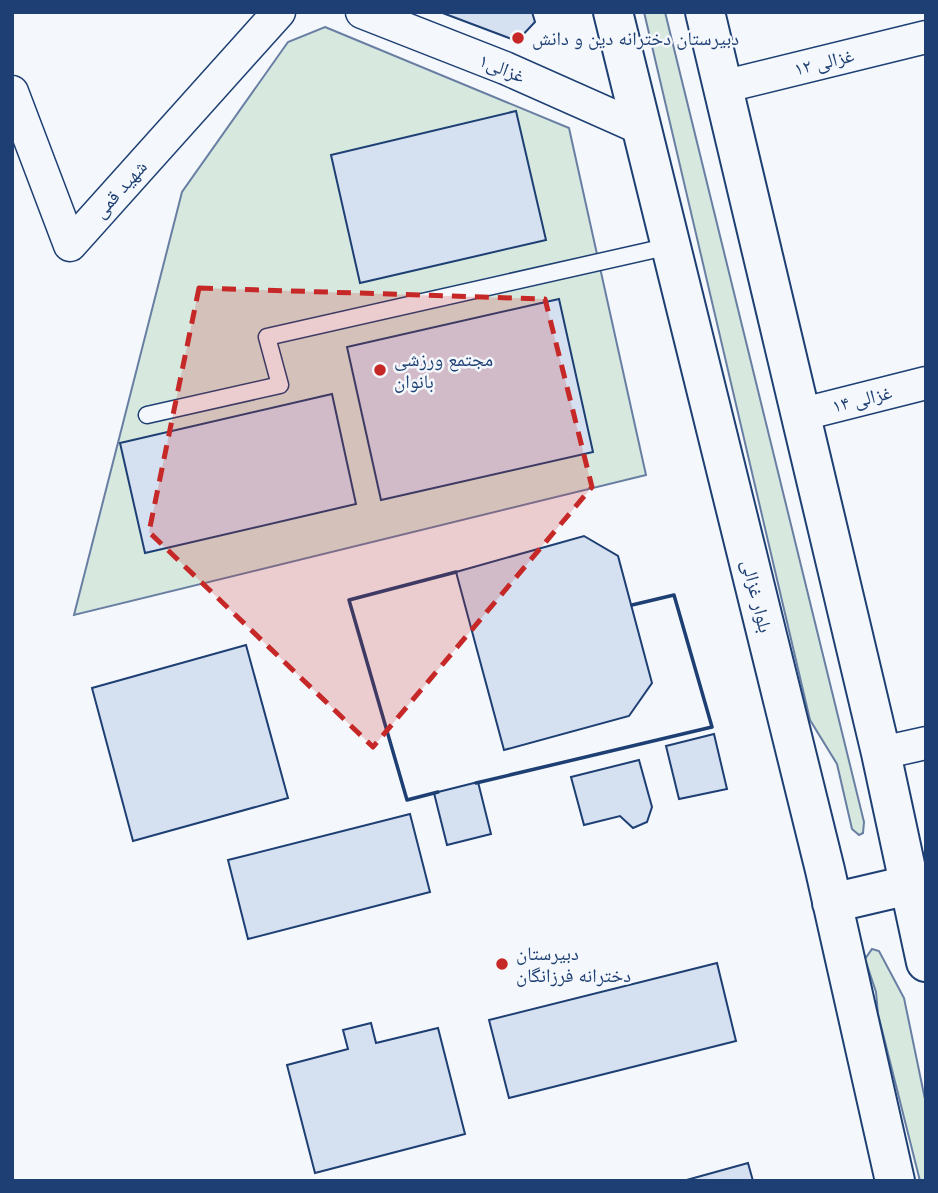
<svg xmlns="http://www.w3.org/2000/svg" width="938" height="1193" font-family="'Fira Sans','Noto Naskh Arabic',sans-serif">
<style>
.green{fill:#d7e8df;stroke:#687fa3;stroke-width:2}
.building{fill:#d5e0f0;stroke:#1d3f73;stroke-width:2}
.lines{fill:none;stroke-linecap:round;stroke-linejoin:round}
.service-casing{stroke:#1d3f73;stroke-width:19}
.minor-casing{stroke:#1d3f73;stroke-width:35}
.primary-casing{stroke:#1d3f73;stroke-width:42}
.service{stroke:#f4f7fb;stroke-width:16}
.minor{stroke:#f4f7fb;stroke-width:32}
.primary{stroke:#f4f7fb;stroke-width:38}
.wall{stroke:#1d3f73;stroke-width:3.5}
.marked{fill:#c62828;fill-opacity:0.2;stroke:#c62828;stroke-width:5;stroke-dasharray:14 9;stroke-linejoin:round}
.poi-dot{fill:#c62828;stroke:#f4f7fb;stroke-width:2.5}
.labels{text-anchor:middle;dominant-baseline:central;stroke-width:5;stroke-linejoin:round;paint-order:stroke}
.poi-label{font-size:19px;fill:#1d3f73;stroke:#f4f7fb;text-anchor:start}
.street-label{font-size:19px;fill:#1d3f73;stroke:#f4f7fb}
</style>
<rect width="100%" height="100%" fill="#f4f7fb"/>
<!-- green -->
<path class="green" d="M644,12H665L864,822L863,833L859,835L852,829L837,764L810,720Z
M325,27L569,128L646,475L74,615L182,192L288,42Z
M872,949L879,951L904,998L926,1104V1181H920L878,1014L876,992L865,959Z"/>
<!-- building -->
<path class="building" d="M532,12L535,22L517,41L440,12Z
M516,111L546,240L360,283L331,155Z
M559,299L593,452L381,500L347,347Z
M332,394L356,504L145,553L120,443Z
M584,536L618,556L652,683L629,716L504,750L456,572Z
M246,645L288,798L133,841L92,688Z
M714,734L727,789L679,799L666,746Z
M639,760L652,807L647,822L633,828L620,816L584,825L571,777Z
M478,782L491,834L447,845L434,793Z
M410,814L430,892L248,939L228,860Z
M717,963L736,1041L509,1098L489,1020Z
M371,1023L376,1043L438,1028L465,1134L315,1173L287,1065L348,1049L343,1030Z
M748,1163L753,1181H683Z"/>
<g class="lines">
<defs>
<path id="service" d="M147,415L280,385L267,337L670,246"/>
<path id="minor" d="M362,12L505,68L640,128
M722,87L926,37
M12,92L70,245L279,12
M799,415L926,383
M881,753L926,743"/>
<path id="primary" d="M613,12L825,870L895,1181
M705,12L881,753L926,962
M832,903L909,885"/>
</defs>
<!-- service casing -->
<use href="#service" class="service-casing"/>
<!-- minor casing -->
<use href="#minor" class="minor-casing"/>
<!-- primary casing -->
<use href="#primary" class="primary-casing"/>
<!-- service -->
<use href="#service" class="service"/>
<!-- minor -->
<use href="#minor" class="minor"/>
<!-- primary -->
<use href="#primary" class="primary"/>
<!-- wall -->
<path class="wall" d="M476,783L712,727L674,595L632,605
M438,792L407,800L349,600L456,572"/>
</g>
<!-- marked area -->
<path class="marked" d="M199,288L545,299L592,487L373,747L149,532Z"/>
<!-- markers -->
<g class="poi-dot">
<circle cx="518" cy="38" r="7"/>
<circle cx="380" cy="370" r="7"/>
<circle cx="502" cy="964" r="7"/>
</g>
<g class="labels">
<!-- poi labels -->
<g class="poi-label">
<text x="532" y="38">دبیرستان دخترانه دین و دانش</text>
<text x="394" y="359">مجتمع ورزشی<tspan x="394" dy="22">بانوان</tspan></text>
<text x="516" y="953">دبیرستان<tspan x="516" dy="22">دخترانه فرزانگان</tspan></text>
</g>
<!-- street labels -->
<g class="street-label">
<text transform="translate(824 62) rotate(-14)">غزالی ۱۲</text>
<text transform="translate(502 68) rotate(22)">غزالی۱</text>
<text transform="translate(120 189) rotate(-48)">شهید قمی</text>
<text transform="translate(862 399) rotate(-14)">غزالی ۱۴</text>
<text transform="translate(757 596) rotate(76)">بلوار غزالی</text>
</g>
</g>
<!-- border -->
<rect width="938" height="1193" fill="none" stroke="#1d3f73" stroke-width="28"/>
</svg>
